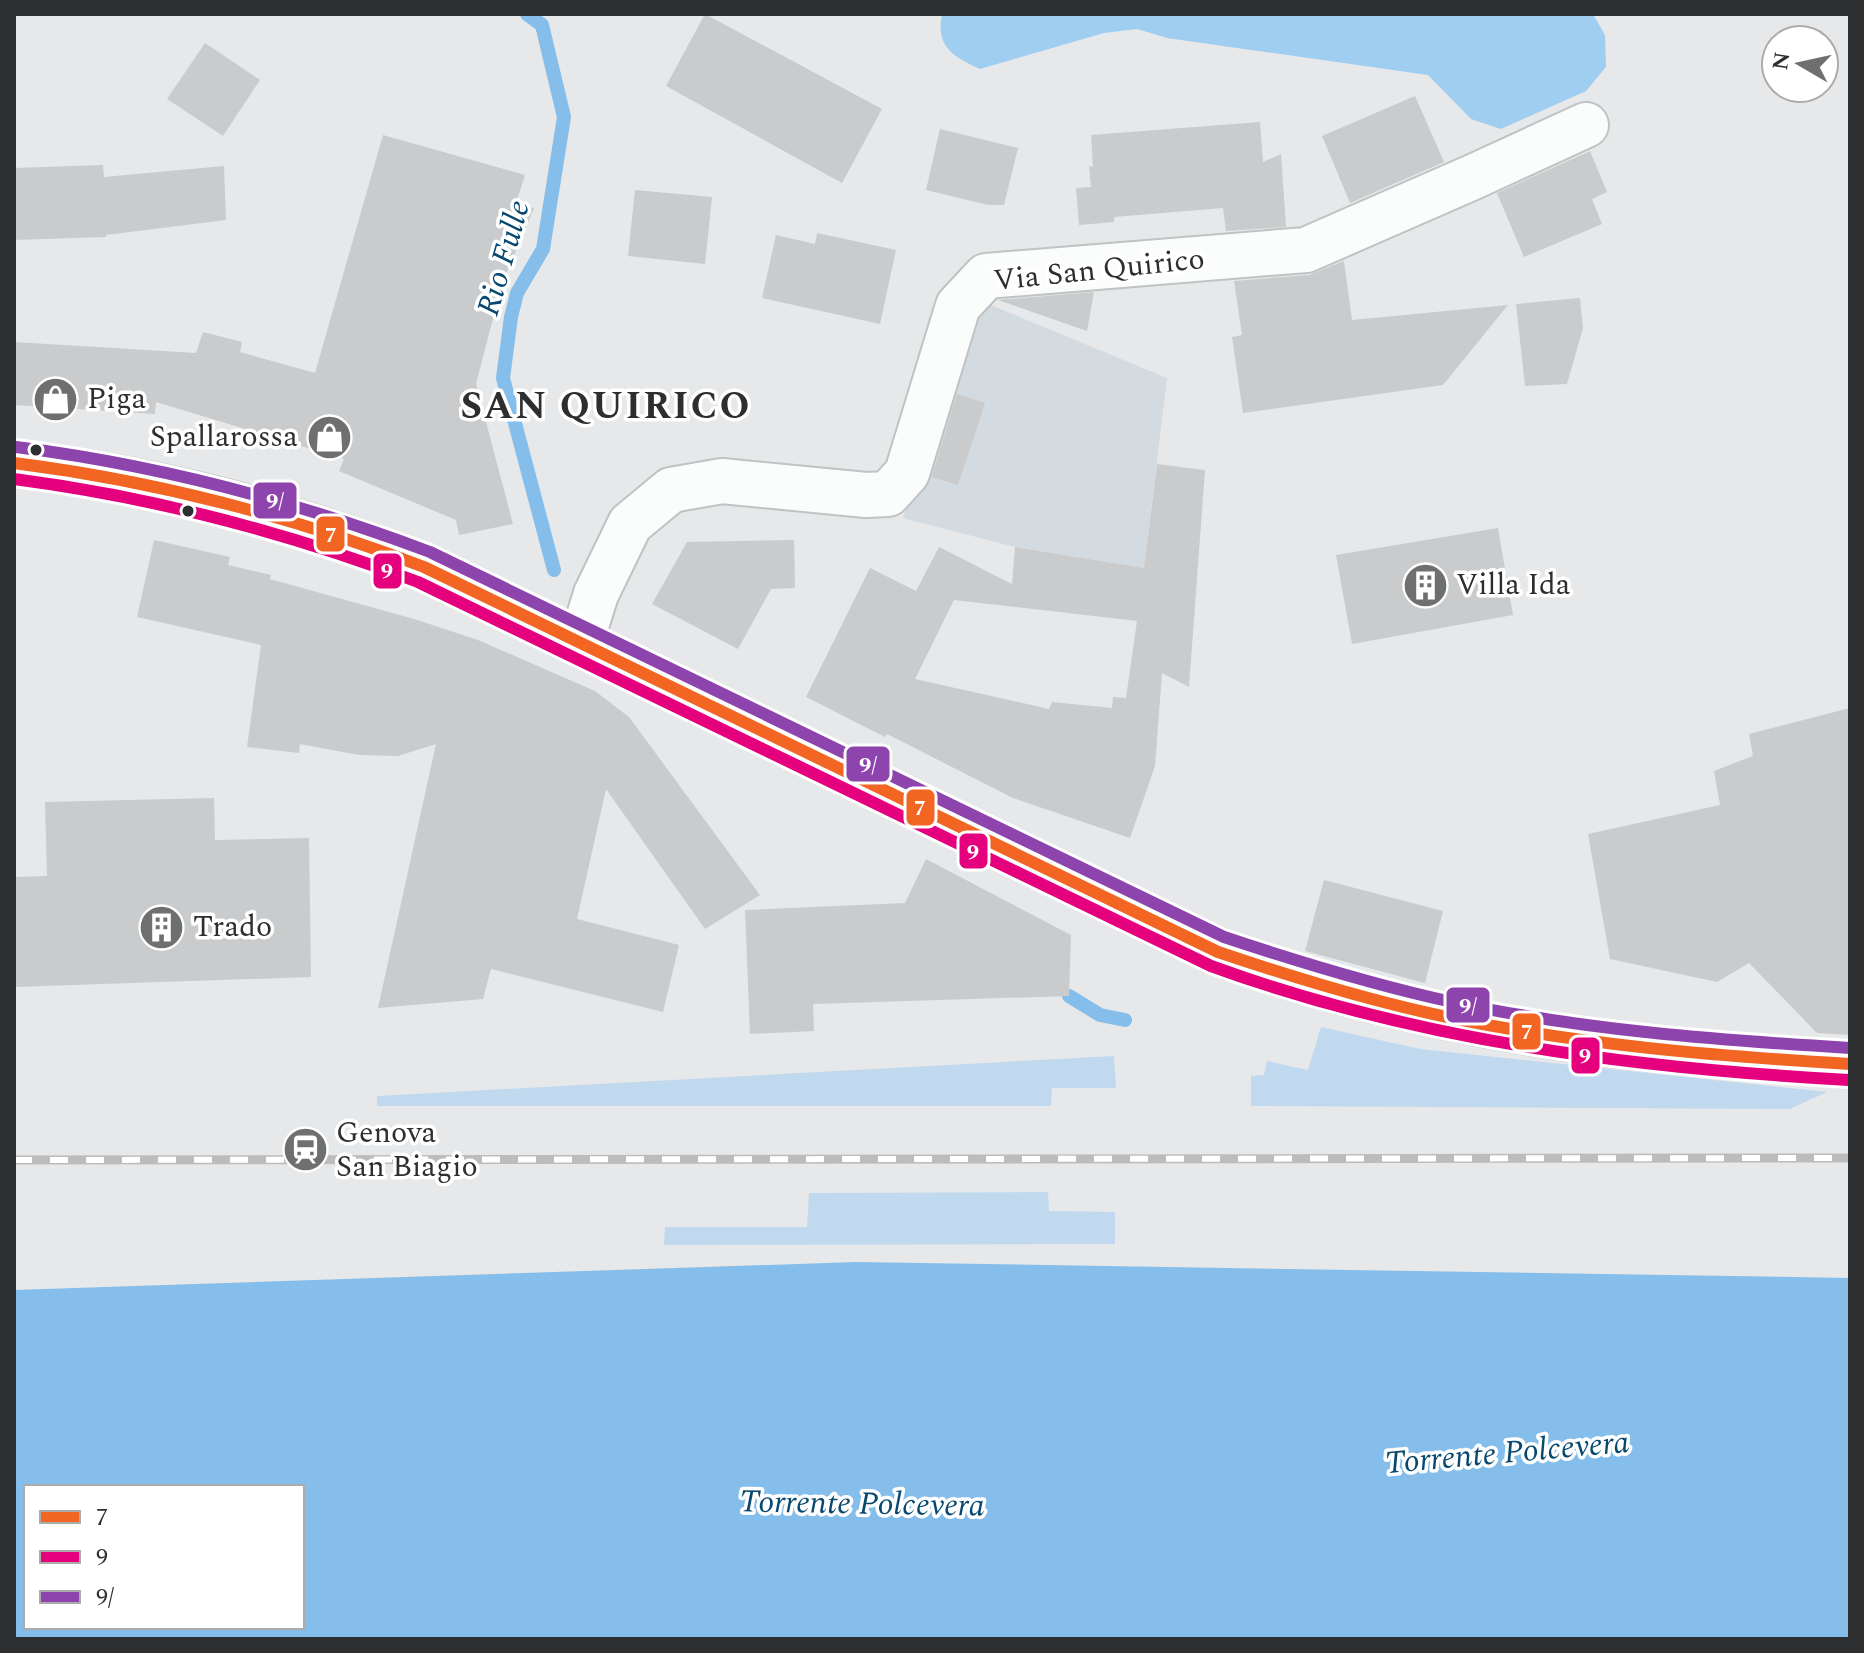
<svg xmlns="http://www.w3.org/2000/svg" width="1864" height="1653" font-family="Spectral,serif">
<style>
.built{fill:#d3dae0}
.green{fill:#c0d9ef}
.forest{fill:#a0cef1}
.water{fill:#85beea;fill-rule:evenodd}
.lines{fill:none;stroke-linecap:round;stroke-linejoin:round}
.stream{stroke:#85beea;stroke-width:14}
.building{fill:#c9cbcc;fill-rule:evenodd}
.minor-casing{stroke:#c0c2c3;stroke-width:48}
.major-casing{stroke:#c4c5c6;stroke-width:48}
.minor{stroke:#fbfcfc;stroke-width:44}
.major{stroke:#e3e5df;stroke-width:44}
.rail-casing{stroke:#bcbcbc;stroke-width:9}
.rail{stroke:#fff;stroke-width:6;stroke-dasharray:18;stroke-linecap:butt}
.bus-1-casing{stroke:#fff;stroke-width:18}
.bus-2-casing{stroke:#fff;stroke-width:18}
.bus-3-casing{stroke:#fff;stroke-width:18}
.bus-1{stroke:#f26522;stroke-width:12}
.bus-2{stroke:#e5007d;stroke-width:12}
.bus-3{stroke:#8e44ad;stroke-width:12}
.bus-dot{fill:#2d2e30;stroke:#fff;stroke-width:3}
.labels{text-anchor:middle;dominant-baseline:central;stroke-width:7;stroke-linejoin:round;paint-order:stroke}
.street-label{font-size:30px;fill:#2d2e30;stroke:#fff}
.poi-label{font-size:30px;fill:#2d2e30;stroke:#fff;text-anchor:start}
.water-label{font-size:32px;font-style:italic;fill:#074870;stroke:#fff}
.district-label{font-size:38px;font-weight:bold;letter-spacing:2px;fill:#2d2e30;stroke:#fff}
.line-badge{stroke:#fff;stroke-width:3}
.badge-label{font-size:22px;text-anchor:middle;font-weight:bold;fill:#fff}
</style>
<rect width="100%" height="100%" fill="#e6e8ea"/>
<!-- built -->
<path class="built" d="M981,301L1167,378L1144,568L1015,547L903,518Z"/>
<!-- green -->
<path class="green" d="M1321,1027L1420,1049L1827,1092L1790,1109L1251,1106V1076L1264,1075L1267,1061L1308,1070Z
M1114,1056L1116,1088H1052L1051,1106H377V1096Z
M1048,1192L1049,1211L1115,1212V1244L664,1245L665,1227H807L809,1193Z"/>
<!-- forest -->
<path class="forest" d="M942,14H1593L1605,35L1606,67L1586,91L1501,129L1471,119L1428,75L1167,38L1137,29L1104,33L980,69C954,57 935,47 942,14Z"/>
<!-- water -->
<path class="water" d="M856,1262L1850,1278V1639H14V1290ZM26,1487H302V1627H26Z"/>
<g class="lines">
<!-- stream -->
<path class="stream" d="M527,14L542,25L564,117L543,249L517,293L511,317L503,378L554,570
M1069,996L1100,1015L1125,1020"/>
</g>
<!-- building -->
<path class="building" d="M705,14L882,109L842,183L666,86Z
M205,43L260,80L223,136L167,99Z
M1415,96L1444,162L1350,203L1322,136Z
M1260,122L1263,162L1281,154L1286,227L1226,231L1223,208L1114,217V222L1079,225L1076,188L1091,187L1089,166L1093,167L1091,135Z
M940,129L1018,148L1004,205H988L926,190Z
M383,135L525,175L516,203L534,208L502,284L476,384L513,524L459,535L456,520L339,471L344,459L156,402L155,414L14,405V342L196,353L203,332L242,342L240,352L315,373Z
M1590,151L1607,192L1592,199L1602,224L1524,257L1497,193Z
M103,165L104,177L224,166L226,220L106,235V237L14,240V168Z
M635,190L712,197L705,264L628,256Z
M817,233L896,250L880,324L762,298L776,235L815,244Z
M1344,261L1352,320L1508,305L1443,385L1243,413L1232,337L1242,335L1234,281L1309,275Z
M1094,292L1087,331L998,300Z
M1580,298L1583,328L1567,384L1525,386L1516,304Z
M957,394L985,403L958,485L932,477Z
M1157,464L1205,470L1189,687L1162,673L1155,766L1130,838L1013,798L887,734L885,737L806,697L870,568L916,591L939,547L1012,584L1015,547L1144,568ZM954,600L1137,621L1126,698L1113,697L1112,708L1052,702L1049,709L915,679Z
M1498,528L1513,615L1352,644L1336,555Z
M154,540L230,557L228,565L271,575L270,579L414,619L478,640L595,691L629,717L760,895L705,929L606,789L577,919L679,945L663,1012L491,969L483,999L378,1008L436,744L398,756L359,755L300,744L299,753L247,747L261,645L137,617Z
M794,540L795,588L771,589L738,649L652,604L687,542Z
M1850,708V1035L1817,1033L1749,963L1717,982L1610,959L1588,834L1720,805L1714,771L1753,756L1749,734Z
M214,798L215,840L309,838L311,977L14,987V877L47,876L45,802Z
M926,859L1071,935L1069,996L813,1004L814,1031L750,1034L745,910L905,903Z
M1324,880L1443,911L1425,983L1305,951Z"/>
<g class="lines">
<defs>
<path id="minor" d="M581,642L596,594L630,524L671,490L722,481L866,495L888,494L907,473L958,306L986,276L1306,250L1473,177L1586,125"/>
<path id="major" d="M14,463C154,478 294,515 424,567L1218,952C1423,1027 1633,1054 1850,1064"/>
</defs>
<!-- minor casing -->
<use href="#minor" class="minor-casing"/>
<!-- major casing -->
<use href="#major" class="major-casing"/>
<!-- minor -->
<use href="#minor" class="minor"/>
<!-- major -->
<use href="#major" class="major"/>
<defs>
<path id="rail" d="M14,1160L1850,1158"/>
</defs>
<!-- rail casing -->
<use href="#rail" class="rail-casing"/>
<!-- rail -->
<use href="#rail" class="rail"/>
<defs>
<path id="bus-1" d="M14,463C156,481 291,516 424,567L1218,952C1295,978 1372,1002 1452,1018C1583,1045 1716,1056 1850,1064"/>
<path id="bus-2" d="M14,479C153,497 286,532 418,582L1211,966C1417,1041 1632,1068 1849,1080"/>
<path id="bus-3" d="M16,447C159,465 295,501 430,552L1224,937C1299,962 1374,985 1452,1002C1583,1030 1717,1040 1850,1048"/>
</defs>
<!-- bus-1 casing -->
<use href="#bus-1" class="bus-1-casing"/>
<!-- bus-2 casing -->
<use href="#bus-2" class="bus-2-casing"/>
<!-- bus-3 casing -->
<use href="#bus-3" class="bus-3-casing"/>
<!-- bus-1 -->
<use href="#bus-1" class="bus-1"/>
<!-- bus-2 -->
<use href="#bus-2" class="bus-2"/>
<!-- bus-3 -->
<use href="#bus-3" class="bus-3"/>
</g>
<!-- icons -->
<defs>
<symbol id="shop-disc" viewBox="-11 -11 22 22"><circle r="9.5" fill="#6e6f71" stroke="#fff"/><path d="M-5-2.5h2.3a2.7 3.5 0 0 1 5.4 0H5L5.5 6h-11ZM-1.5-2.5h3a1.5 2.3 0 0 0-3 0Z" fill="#fff"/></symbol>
<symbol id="building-disc" viewBox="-11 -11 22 22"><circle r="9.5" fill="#6e6f71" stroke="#fff"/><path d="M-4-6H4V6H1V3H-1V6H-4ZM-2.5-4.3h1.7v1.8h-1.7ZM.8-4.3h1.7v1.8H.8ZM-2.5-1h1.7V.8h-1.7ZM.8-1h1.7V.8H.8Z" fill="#fff"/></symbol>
<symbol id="station-disc" viewBox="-11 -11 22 22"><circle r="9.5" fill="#6e6f71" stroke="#fff"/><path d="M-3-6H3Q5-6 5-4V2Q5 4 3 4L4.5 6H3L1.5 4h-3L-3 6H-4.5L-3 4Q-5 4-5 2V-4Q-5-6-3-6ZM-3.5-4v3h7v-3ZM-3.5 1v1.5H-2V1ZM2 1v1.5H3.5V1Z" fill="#fff"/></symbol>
</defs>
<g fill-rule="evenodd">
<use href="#shop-disc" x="30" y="374" width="51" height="51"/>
<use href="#shop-disc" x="304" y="412" width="51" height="51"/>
<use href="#building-disc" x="1400" y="560" width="51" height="51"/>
<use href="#building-disc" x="136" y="902" width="51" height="51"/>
<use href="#station-disc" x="280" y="1124" width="51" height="51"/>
</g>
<!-- markers -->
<g class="bus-dot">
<circle cx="36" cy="450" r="7"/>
<circle cx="188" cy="511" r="7"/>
</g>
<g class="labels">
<!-- street labels -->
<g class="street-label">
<text transform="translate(1099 270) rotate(-6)">Via San Quirico</text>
</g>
<!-- poi labels -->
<g class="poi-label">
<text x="87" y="399">Piga</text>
<text x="298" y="437" text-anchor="end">Spallarossa</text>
<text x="1456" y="585">Villa Ida</text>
<text x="193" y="927">Trado</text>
<text x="336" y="1133">Genova<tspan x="336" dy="34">San Biagio</tspan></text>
</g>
<!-- water labels -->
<g class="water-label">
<text transform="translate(504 258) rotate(-74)">Rio Fulle</text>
<text transform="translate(1507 1453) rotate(-5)">Torrente Polcevera</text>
<text transform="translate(862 1504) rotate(1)">Torrente Polcevera</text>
</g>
<!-- district labels -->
<g class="district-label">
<text x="606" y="407">SAN QUIRICO</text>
</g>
</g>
<g class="line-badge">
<rect x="252" y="481" width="46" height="39" rx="8" fill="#8e44ad"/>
<rect x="315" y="515" width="31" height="38" rx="8" fill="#f26522"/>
<rect x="372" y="552" width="31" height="38" rx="8" fill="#e5007d"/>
<rect x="845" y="745" width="46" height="38" rx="8" fill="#8e44ad"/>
<rect x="905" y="788" width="31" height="39" rx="8" fill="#f26522"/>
<rect x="958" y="832" width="31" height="38" rx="8" fill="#e5007d"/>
<rect x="1445" y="986" width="46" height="38" rx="8" fill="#8e44ad"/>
<rect x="1511" y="1012" width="31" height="39" rx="8" fill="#f26522"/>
<rect x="1570" y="1036" width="31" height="39" rx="8" fill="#e5007d"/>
</g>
<g class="badge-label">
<text x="275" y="508">9/</text>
<text x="331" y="542">7</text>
<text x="387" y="578">9</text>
<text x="868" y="772">9/</text>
<text x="920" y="815">7</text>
<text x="973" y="859">9</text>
<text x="1468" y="1013">9/</text>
<text x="1527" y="1039">7</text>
<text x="1585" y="1063">9</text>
</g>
<!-- border -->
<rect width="1864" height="1653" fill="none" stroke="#2d2e30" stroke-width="32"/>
<!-- legend -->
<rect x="24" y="1485" width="280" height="144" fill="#ffffff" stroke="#ababac" stroke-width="2"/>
<rect x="40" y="1511" width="40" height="12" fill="#f26522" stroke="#ababac" stroke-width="2"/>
<text x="96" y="1525" font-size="24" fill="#2d2e30">7</text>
<rect x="40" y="1551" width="40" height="12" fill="#e5007d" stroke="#ababac" stroke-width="2"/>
<text x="96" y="1565" font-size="24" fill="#2d2e30">9</text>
<rect x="40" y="1591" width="40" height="12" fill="#8e44ad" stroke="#ababac" stroke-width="2"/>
<text x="96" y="1605" font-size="24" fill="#2d2e30">9/</text>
<!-- north arrow -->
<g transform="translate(1800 64) rotate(279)"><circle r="38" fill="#ffffff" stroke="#ababac" stroke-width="2"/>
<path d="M0-6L14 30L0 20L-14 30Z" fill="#6e6f71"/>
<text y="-12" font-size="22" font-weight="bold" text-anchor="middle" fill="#2d2e30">N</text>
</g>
</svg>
